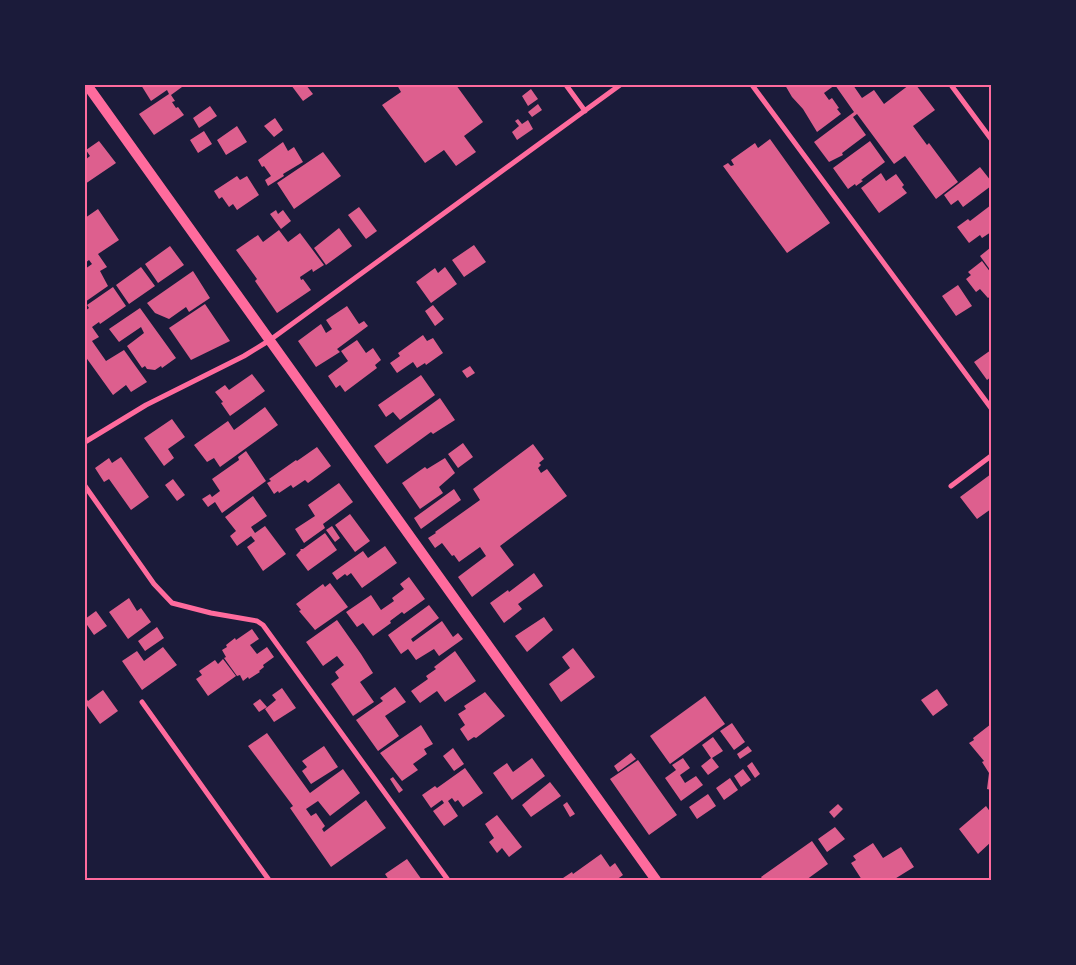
<svg xmlns="http://www.w3.org/2000/svg" width="1076" height="965" font-family="'PT Sans Narrow',sans-serif">
<style>
.building{fill:#dd5f8e}
.lines{fill:none;stroke-linecap:round;stroke-linejoin:round}
.minor{stroke:#ff6b9d;stroke-width:5}
.secondary{stroke:#ff6b9d;stroke-width:10}
.neatline{fill:none;stroke:#ff6b9d;stroke-width:2}
</style>
<rect width="100%" height="100%" fill="#1b1b3a"/>
<!-- building -->
<path class="building" d="M141,85H180L182,87L171,95L175,101L172,102L176,108L178,107L184,115L154,135L139,114L169,94L167,90L151,101Z
M291,85H306L313,94L303,101Z
M397,85H456L483,122L464,136L476,152L456,166L444,150L425,163L382,105L401,92Z
M785,85H853L862,98L874,90L884,104L909,85H916L935,110L913,126L927,145L929,143L958,182L936,199L905,156L894,164L857,114L853,117L866,135L842,153L843,155L829,162L814,142L854,112L835,85L824,93L829,100L832,98L839,108L837,109L841,114L817,132L803,109L792,97Z
M531,89L538,99L528,106L522,96Z
M538,104L542,110L532,117L528,112Z
M210,106L217,116L199,128L193,118Z
M275,118L283,130L274,137L264,126Z
M518,119L522,124L528,120L533,129L517,140L512,132L519,126L515,121Z
M237,126L247,142L226,155L217,140Z
M204,131L212,144L198,153L190,140Z
M770,139L830,223L787,253L723,166L728,163L731,166L734,165L731,160L755,143L758,148Z
M99,141L116,163L85,184V160L90,156L86,150Z
M870,141L885,162L861,180L863,181L856,186L855,184L848,189L833,168Z
M283,142L288,151L294,147L303,162L283,174L284,176L268,186L265,180L271,176L264,166L262,167L258,160Z
M323,152L341,176L294,209L277,183Z
M980,167L991,181V186L963,207L958,200L951,205L944,195Z
M881,173L886,181L896,174L904,185L902,187L907,193L879,213L861,188Z
M237,176L240,180L247,176L259,195L237,210L233,204L229,207L222,197L219,199L214,191Z
M991,205V232L982,238L980,235L969,243L957,227L968,219L970,221Z
M359,207L377,231L366,239L348,215Z
M98,209L119,240L98,254L107,267L100,271L108,286L85,302V269L92,264L89,260L85,263V218Z
M276,210L278,214L283,210L291,221L281,229L270,214Z
M339,228L352,246L326,265L314,248Z
M279,230L288,242L300,233L324,265L313,272L312,269L300,277L301,280L303,279L311,290L277,313L255,281L257,279L236,250L258,235L263,242Z
M474,245L486,262L464,277L452,260Z
M170,246L184,265L158,283L145,264Z
M990,248L991,250V271L980,256Z
M982,261L991,273V277L989,278L991,281V296L988,298L980,289L976,292L966,279L971,275L968,272Z
M141,267L155,286L129,304L116,285Z
M445,267L457,284L431,303L416,282L435,268L438,273Z
M193,271L210,298L189,312L186,307L169,319L155,313L147,303Z
M958,285L972,306L956,316L942,296Z
M113,287L126,306L100,324L99,322L92,327L99,337L92,341L106,361L124,350L147,382L131,392L126,385L113,395L85,356V311L89,308L87,305Z
M205,304L230,341L191,360L169,328Z
M433,305L444,319L435,326L425,311Z
M347,306L359,324L364,321L368,326L337,349L340,352L316,367L298,341L321,324L326,333L332,329L326,320Z
M140,308L176,358L162,368L161,366L155,370L147,369L145,366L142,368L127,346L144,333L141,327L119,342L109,329Z
M423,335L427,341L433,338L443,353L426,365L425,363L417,368L413,362L397,373L390,363L400,356L398,353Z
M357,340L366,353L373,348L381,360L375,365L377,368L345,392L340,385L336,388L328,376L348,361L341,351Z
M991,350V377L987,380L974,362Z
M470,366L475,373L467,378L462,371Z
M252,374L265,391L230,416L221,403L223,402L215,392L225,385L229,390Z
M421,375L435,395L400,420L393,412L386,417L378,405Z
M440,398L455,420L433,434L431,432L387,464L374,446Z
M265,407L278,425L220,467L214,458L207,462L194,445L228,421L234,430Z
M172,419L185,437L168,449L174,458L164,466L144,438Z
M463,443L473,457L458,468L448,454Z
M533,444L544,459L539,463L541,465L538,468L541,473L547,469L567,496L500,546L514,565L472,597L458,577L486,556L480,547L459,562L454,555L452,556L442,543L435,548L428,538L436,533L435,532L480,500L473,489Z
M317,447L331,466L308,483L305,480L293,488L291,485L279,493L278,491L274,494L267,483L271,481L269,479L296,460L297,461Z
M246,451L266,481L222,513L215,502L208,507L202,499L210,494L212,497L220,491L212,479L239,460L238,457Z
M121,457L149,497L131,510L109,479L104,482L95,468L109,458L112,463Z
M445,458L455,473L439,487L443,493L420,509L402,483L425,467L427,469Z
M991,474V509L977,519L960,497Z
M173,479L185,495L177,501L165,485Z
M339,483L353,502L323,524L325,528L304,543L295,529L315,516L308,505Z
M454,489L461,500L421,529L414,518Z
M253,496L267,516L251,527L255,533L265,526L286,554L263,571L247,547L255,541L251,536L237,546L230,536L236,531L225,517Z
M350,514L370,541L355,552L335,525Z
M332,526L340,538L335,542L326,530Z
M325,533L337,550L308,571L296,555L301,550L300,549H303Z
M385,546L397,563L362,588L351,573L347,576L345,574L337,580L332,573L363,551L368,558Z
M534,573L543,586L518,604L522,609L504,623L490,603L508,590L509,592Z
M409,577L425,599L404,614L402,612L390,621L391,623L373,636L363,623L357,627L346,612L371,595L381,610L394,601L392,598L404,589L400,584Z
M330,583L348,607L315,630L299,611L301,610L296,604L323,584L325,587Z
M129,598L137,611L141,608L151,622L128,639L109,612Z
M429,605L439,618L411,639L413,642L442,621L453,637L458,633L463,639L439,656L434,649L416,660L408,649L401,654L388,635Z
M96,611L107,626L94,635L85,622V619Z
M544,617L553,630L527,652L515,636Z
M337,620L361,654L373,673L360,682L374,702L353,716L331,684L339,678L335,672L344,665L337,656L323,666L306,642Z
M157,627L164,638L145,651L138,641Z
M252,629L259,639L250,645L257,654L267,647L274,657L263,665L264,667L259,671L260,672L249,679L248,677L243,681L240,675L237,676L224,658L226,657L222,650L227,647L226,645L235,638L236,640Z
M163,647L177,665L142,690L122,661L137,651L144,661Z
M573,648L595,677L561,702L549,684L570,668L562,657Z
M455,651L476,681L445,702L437,691L420,703L411,691L428,679L426,676L436,669L434,667Z
M223,659L236,676L208,696L196,679L202,675L199,671L215,660L218,664Z
M395,687L406,702L385,716L399,736L378,751L356,720L383,701L380,698Z
M282,688L296,708L274,722L265,709L276,700L272,695Z
M937,689L948,705L933,716L921,700Z
M103,690L118,711L100,724L85,703V697L88,701Z
M485,692L505,716L476,738L474,737L468,741L460,729L465,725L458,714L466,709L464,706Z
M705,696L725,724L670,764L650,736Z
M260,699L267,707L259,712L253,704Z
M732,723L745,742L734,750L720,731Z
M991,724V790L987,789L989,773L982,762L984,761L969,743L974,740L973,738Z
M421,725L433,744L424,749L427,754L413,764L418,770L402,781L380,753Z
M267,733L310,793L343,769L360,793L330,816L318,801L306,809L311,816L316,813L325,826L322,829L324,832L366,800L386,828L331,867L290,808L293,806L248,746Z
M713,737L723,751L712,758L719,767L708,775L701,766L711,758L702,745Z
M324,746L338,767L311,784L302,771L307,767L302,761Z
M748,746L752,751L740,759L737,754Z
M453,748L464,764L454,771L443,756Z
M631,753L636,759L618,772L614,766Z
M532,758L545,776L512,800L493,773L507,763L513,772Z
M683,758L690,768L680,775L685,783L696,776L703,785L681,801L665,778L676,770L672,765Z
M638,760L677,815L649,835L610,779Z
M752,762L760,774L755,778L747,766Z
M465,768L483,793L463,807L458,800L455,802L452,798L448,801L458,816L444,826L433,811L444,803L442,800L431,808L422,795L435,786L437,788Z
M743,769L751,780L741,787L734,776Z
M393,777L403,790L399,793L390,779Z
M730,778L738,790L724,800L716,788Z
M550,782L561,796L531,817L522,805Z
M708,794L716,806L697,819L689,807Z
M567,802L575,814L570,817L563,805Z
M838,804L843,809L834,818L829,812Z
M986,806L991,813V842L978,854L959,829Z
M497,815L522,847L509,857L502,848L497,853L489,842L494,838L485,824Z
M835,827L845,839L827,852L818,839Z
M812,841L828,864L806,880H763L761,877Z
M873,843L883,858L901,847L914,867L893,880H862L851,863L856,860L853,856Z
M601,854L610,867L615,863L623,875L616,880H564L563,878L572,872L573,874Z
M407,859L422,880H389L385,874Z"/>
<g class="lines">
<!-- minor -->
<path class="minor" d="M566,85L585,111
M752,85L991,408
M951,85L991,139
M85,442L146,405L244,356L270,340L620,85
M85,486L154,584L172,603L211,613L257,621L263,625L448,880
M951,486L991,456
M142,702L269,880"/>
<!-- secondary -->
<path class="secondary" d="M87,85L656,880"/>
</g>
<!-- border -->
<rect width="1076" height="965" fill="none" stroke="#1b1b3a" stroke-width="172"/>
<rect x="86" y="86" width="904" height="793" class="neatline"/>
</svg>
